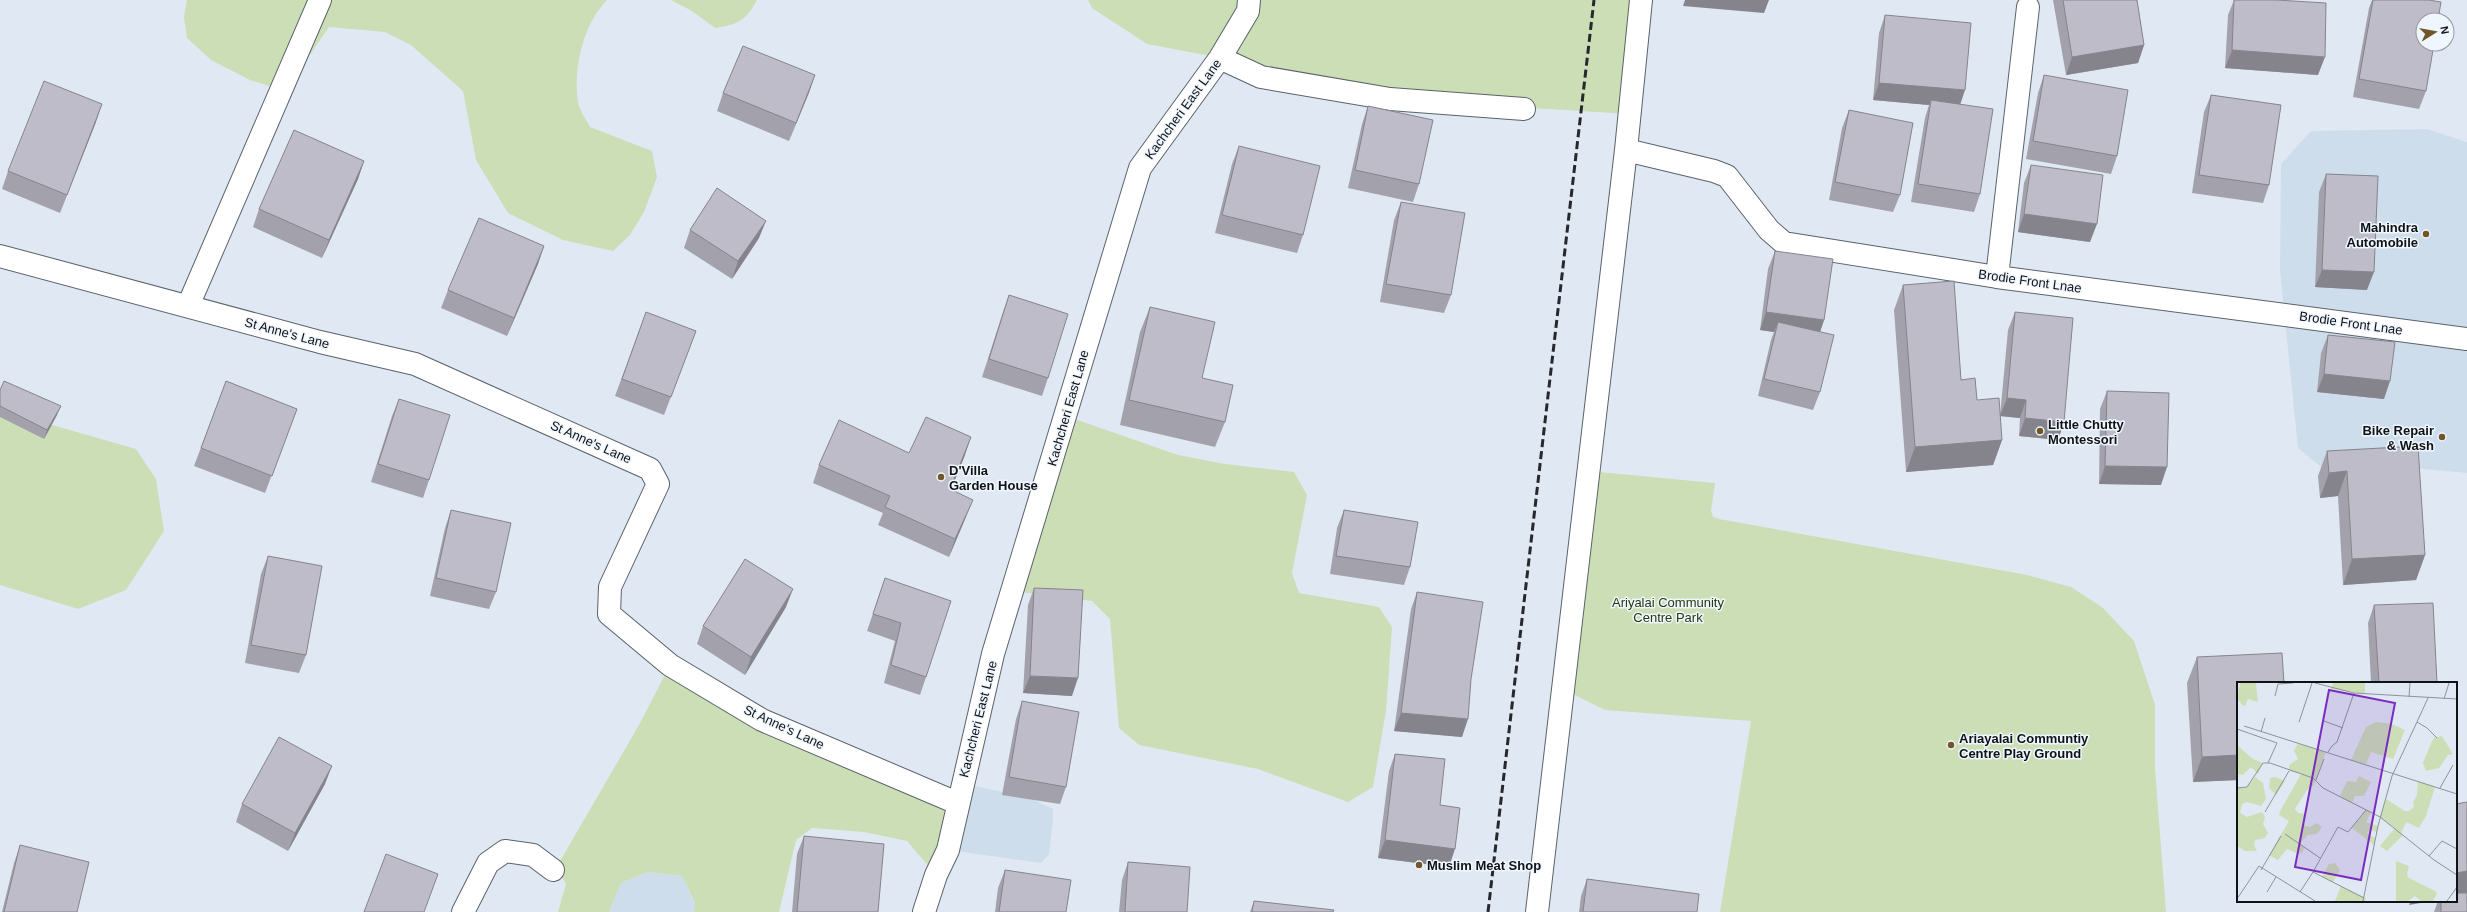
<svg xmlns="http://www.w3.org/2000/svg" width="2467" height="912" font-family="Helvetica,sans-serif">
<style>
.built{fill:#ceddec}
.green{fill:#cbdeb6}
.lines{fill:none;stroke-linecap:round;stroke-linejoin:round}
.minor-casing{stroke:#5a626a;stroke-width:24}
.minor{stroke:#fff;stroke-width:22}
.rail{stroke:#25282c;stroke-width:3;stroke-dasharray:8 4;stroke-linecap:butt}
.wall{fill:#a3a2ac}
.shaded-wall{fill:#85848c}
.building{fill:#bebcc8;stroke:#85848c}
.poi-dot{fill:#705628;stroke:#eff6fe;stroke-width:1.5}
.labels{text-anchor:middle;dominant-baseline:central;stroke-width:3;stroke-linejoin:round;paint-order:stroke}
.street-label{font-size:13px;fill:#0f1215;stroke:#eff6fe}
.poi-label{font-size:13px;font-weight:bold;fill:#0f1215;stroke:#eff6fe;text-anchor:start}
.park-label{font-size:13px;fill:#27380b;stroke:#eff6fe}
.inset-road{fill:none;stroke:#8c939a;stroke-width:1}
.view{fill:#7b2cbf;fill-opacity:0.15;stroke:#7b2cbf;stroke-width:2}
.inset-edge{fill:none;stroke:#0f1215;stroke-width:2}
</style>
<rect width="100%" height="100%" fill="#e0e9f3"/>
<!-- built -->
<path class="built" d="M2427,129L2467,142V473L2393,466L2321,467L2298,448L2280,271L2281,164L2311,131Z
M962,783L1032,799L1053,809V820L1049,854L1041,863L948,850Z
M648,872L682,876L695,904L694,912H609L621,883Z"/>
<!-- green -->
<path class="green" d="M187,0H607C583,24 573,69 578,102C579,110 586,119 590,127L652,151L657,177L644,212L630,235L613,251L563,240L508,213L476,160L463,91L411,45L385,32L329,27L297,74L280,89L250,80L211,60L187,38L184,17Z
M671,0H757C746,21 737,25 715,28L692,11Z
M1088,0H1641L1629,114L1467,104L1147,44L1092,8Z
M0,410L136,449L156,479L164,531L126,590L78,609L0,585Z
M1066,416L1178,455L1225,464L1294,472L1307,495L1292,573L1299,593L1379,607L1392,627L1386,711L1373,787L1348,802L1258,769L1139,745L1119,728L1110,619L1092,601L1013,591Z
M1588,471L1715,483L1711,511L1713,517L1719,519L2027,575L2071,587L2102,607L2134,641L2155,705V769L2166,912H1720L1751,721L1605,710L1563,689Z
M670,665L957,803L936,875L907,841L864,832L812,828L796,840L779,912H694L695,903L682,876L648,872L621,883L609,912H558L566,884L556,868L639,725Z"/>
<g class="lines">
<defs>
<path id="minor" d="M1220,58L1261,77L1390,99L1524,109
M1626,150L1714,171L1727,176L1769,230L1784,243L1997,277L2467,339
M0,256L320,342L415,364L650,469L658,484L610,587L609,614L670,665L762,720L957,803
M1997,277L2028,7
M188,306L320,0
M463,912L488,863L505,851L533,855L553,870
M924,912L936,875L948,850L993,654L1140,168L1220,58L1248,11L1249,0
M1537,912L1626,150L1641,0"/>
</defs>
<!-- minor casing -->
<use href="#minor" class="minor-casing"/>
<!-- minor -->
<use href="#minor" class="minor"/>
<!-- rail -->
<path class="rail" d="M1488,912L1594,0"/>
</g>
<!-- wall -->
<path class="wall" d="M2053,0H2137L2144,45L2138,63L2066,75Z
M2234,0H2277L2318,75L2225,68L2228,15Z
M2372,0H2429L2426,91L2419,109L2353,97L2369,8Z
M1885,15L1960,104L1980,194L1974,212L1911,202L1925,118L1929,105L1873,100L1879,33Z
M815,75L789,141L717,111L723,93Z
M2044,75L2117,156L2111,174L2026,159L2038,93Z
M2211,95L2269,185L2263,203L2192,193L2204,112Z
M1368,106L1419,184L1413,202L1348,188L1362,124Z
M1849,110L1900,195L1893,212L1829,200L1842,128Z
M96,122L60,213L2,189L8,171Z
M1239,146L1303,235L1297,253L1215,233L1232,164Z
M364,161L358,179L322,258L253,227L259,209Z
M2031,165L2090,242L2018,232L2024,183Z
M2326,174L2367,290L2315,287L2319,192Z
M1401,202L1451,295L1444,313L1380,302L1394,220Z
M690,230L759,238L732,279L684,248Z
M544,246L538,264L507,336L441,308L448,290Z
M1775,251L1824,320L1820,332V392L1813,410L1758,396L1771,340L1774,332L1760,330L1768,269Z
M1903,285L1961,380L1977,400L2002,440L1993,465L1906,472L1894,310Z
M1009,295L1048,378L1042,396L982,377L1003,312Z
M1150,307L1202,378L1225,422L1215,447L1120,425L1140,332Z
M646,312L696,331L664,415L615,396Z
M2015,312L2064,422L2058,440L2019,436L2020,418L2000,416L2008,330Z
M2328,335L2384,399L2317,392L2321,353Z
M226,381L297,409L265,493L194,466Z
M0,390L57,415L44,439L0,417Z
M2107,391L2161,485L2099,484L2100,409Z
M399,399L429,480L423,498L371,482L392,416Z
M2327,451L2425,555L2416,580L2343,585L2338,496L2320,498L2318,476Z
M909,453L965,455L951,489L966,517L949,557L878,525L883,513L813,483L819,465Z
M451,510L496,592L489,609L430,596L445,528Z
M1344,510L1410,567L1404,585L1330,574L1337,528Z
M268,556L306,655L299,673L245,663L261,574Z
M885,578L926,677L920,695L884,683L895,641L867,631Z
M1034,588L1072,696L1023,693L1028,605Z
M1417,592L1471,679L1462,737L1394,731L1411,609Z
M2374,605L2437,683H2371L2368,623Z
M786,607L745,675L697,644L703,626Z
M2197,657L2238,683V780L2193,782L2187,683Z
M1022,701L1066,787L1060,804L1002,795L1016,719Z
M1395,754L1440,805L1449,867L1378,858L1389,771Z
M325,784L288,851L236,822L242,804Z
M804,836L878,912H792L797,854Z
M20,845L77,912H2L14,863Z
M1128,862L1187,912H1119L1122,880Z
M1005,870L1066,912H995L998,888Z
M1587,879L1697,912H1579L1581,896Z
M1254,901L1333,912H1250Z
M2438,901H2456L2467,912H2434Z"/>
<!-- shaded-wall -->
<path class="shaded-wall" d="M1685,0H1769L1764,13L1683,6Z
M2144,45L2138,63L2066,75L2072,57Z
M2232,50L2325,57L2318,75L2225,68Z
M815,75L809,93L789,141L796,123Z
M1879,83L1965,90L1959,108L1931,100L1929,105L1873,100Z
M102,104L96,122L60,213L67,195Z
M364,161L358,179L322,258L329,240Z
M2024,214L2097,224L2090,242L2018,232Z
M766,221L759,238L732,279L738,261Z
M544,246L538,264L507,336L514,318Z
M2322,270L2374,272L2367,290L2315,287Z
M1766,312L1824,320L1818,338L1778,322L1774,332L1760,330Z
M2324,374L2390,381L2384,399L2317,392Z
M2007,398L2026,400L2020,418L2000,416Z
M61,406L57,415L44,439L47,430Z
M2025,418L2064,422L2058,440L2019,436Z
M971,437L965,455L944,507L950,489Z
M2002,440L1993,465L1906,472L1915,447Z
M2105,466L2167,467L2161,485L2099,484Z
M2347,471L2338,496L2320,498L2329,473Z
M973,500L966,517L949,557L955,539Z
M2425,555L2416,580L2343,585L2352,559Z
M793,589L786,607L745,675L751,657Z
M1030,676L1078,678L1072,696L1023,693Z
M1401,713L1468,719L1462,737L1394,731Z
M2238,755V780L2193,782L2202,757Z
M332,766L325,784L288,851L295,833Z
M1385,840L1455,849L1449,867L1378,858Z
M2467,871V895L2456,897V873Z
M2411,901H2432L2409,905Z"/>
<!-- building -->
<path class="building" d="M2063,0H2137L2144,45L2072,57Z
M2234,0H2277L2326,3L2325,57L2232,50Z
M2373,0H2429L2441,2L2438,20H2423V44H2434L2426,91L2359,79Z
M1885,15L1971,23L1965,90L1879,83Z
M743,46L815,75L796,123L723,93Z
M2044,75L2128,90L2117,156L2033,141Z
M44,81L102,104L67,195L8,171Z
M2211,95L2281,105L2269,185L2199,175Z
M1931,100L1993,109L1980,194L1918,184Z
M1368,106L1433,120L1419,184L1355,170Z
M1849,110L1913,123L1900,195L1835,182Z
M294,130L364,161L329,240L259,209Z
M1239,146L1320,166L1303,235L1222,215Z
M2031,165L2103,175L2097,224L2024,214Z
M2326,174L2378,176L2374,272L2322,270Z
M717,188L766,221L738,261L690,230Z
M1401,202L1465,213L1451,295L1386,284Z
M479,218L544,246L514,318L448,290Z
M1775,251L1833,259L1824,320L1766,312Z
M1954,281L1961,380L1975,378L1977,400L1999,398L2002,440L1915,447L1903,285Z
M1009,295L1068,314L1048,378L989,359Z
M1150,307L1215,322L1202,378L1233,385L1225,422L1129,400Z
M646,312L696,331L671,397L622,379Z
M2015,312L2073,318L2064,422L2025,418L2026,400L2007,398Z
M1778,322L1834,335L1820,392L1764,379Z
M2328,335L2395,342L2390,381L2324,374Z
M4,381L61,406L47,430L0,406V390Z
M226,381L297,409L272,476L201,448Z
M2107,391L2169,393L2167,467L2105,466Z
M399,399L450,415L429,480L378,464Z
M926,417L971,437L950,489L973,500L955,539L885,507L890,496L819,465L839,420L909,453Z
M2418,446L2425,555L2352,559L2347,471L2329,473L2327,451Z
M451,510L511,523L496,592L436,578Z
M1344,510L1418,522L1410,567L1336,556Z
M268,556L322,566L306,655L251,645Z
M745,559L793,589L751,657L703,626Z
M885,578L951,601L926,677L891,665L901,623L873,614Z
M1034,588L1083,590L1078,678L1030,676Z
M1417,592L1483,602L1471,679L1468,719L1401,713Z
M2433,603L2437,683H2379L2374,605Z
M2282,653L2284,683H2238V755L2202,757L2197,657Z
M1022,701L1079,712L1066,787L1009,777Z
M279,737L332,766L295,833L242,804Z
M1395,754L1445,759L1440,805L1460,808L1455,849L1385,840Z
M2467,802V871L2456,873V804Z
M804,836L884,844L878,912H797Z
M20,845L89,862L77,912H4Z
M386,854L438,874L424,912H364Z
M1128,862L1190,867L1187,912H1125Z
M1005,870L1071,880L1066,912H999Z
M1587,879L1699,894L1697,912H1583Z
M2456,893H2467V912H2441V901H2456Z
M1254,901L1334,910L1333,912H1252Z"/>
<!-- markers -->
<g class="poi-dot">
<circle cx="2426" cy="234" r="4"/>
<circle cx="2040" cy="431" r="4"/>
<circle cx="2442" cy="437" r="4"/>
<circle cx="941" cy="477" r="4"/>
<circle cx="1951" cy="745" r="4"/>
<circle cx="1419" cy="865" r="4"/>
</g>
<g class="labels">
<!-- street labels -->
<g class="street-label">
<text transform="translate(1183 109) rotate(-54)">Kachcheri East Lane</text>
<text transform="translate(2030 281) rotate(8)">Brodie Front Lnae</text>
<text transform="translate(2351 323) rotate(8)">Brodie Front Lnae</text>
<text transform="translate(287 333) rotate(15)">St Anne's Lane</text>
<text transform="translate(1068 408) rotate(-74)">Kachcheri East Lane</text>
<text transform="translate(591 442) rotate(24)">St Anne's Lane</text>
<text transform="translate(978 719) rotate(-76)">Kachcheri East Lane</text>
<text transform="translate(784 727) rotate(25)">St Anne's Lane</text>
</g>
<!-- poi labels -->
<g class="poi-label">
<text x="2418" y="227" text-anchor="end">Mahindra<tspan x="2418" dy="15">Automobile</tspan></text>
<text x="2048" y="424">Little Chutty<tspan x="2048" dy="15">Montessori</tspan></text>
<text x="2434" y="430" text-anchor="end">Bike Repair<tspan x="2434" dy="15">&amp; Wash</tspan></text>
<text x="949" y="470">D'Villa<tspan x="949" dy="15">Garden House</tspan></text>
<text x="1959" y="738">Ariayalai Communtiy<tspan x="1959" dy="15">Centre Play Ground</tspan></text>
<text x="1427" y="865">Muslim Meat Shop</text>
</g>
<!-- park labels -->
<g class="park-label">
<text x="1668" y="602">Ariyalai Community<tspan x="1668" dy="15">Centre Park</tspan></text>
</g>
</g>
<!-- overview -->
<g transform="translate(2237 682)">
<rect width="220" height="220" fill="#e0e9f3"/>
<path d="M3,1H19L21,20L11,17L8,24L5,23L0,16ZM96,1H128V12L94,7ZM139,40L155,42L168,48L156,77L134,70L129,82L114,78L129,45ZM205,54L216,72L211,73L202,86L189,89L186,81L194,61L197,56ZM61,61L89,70L77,103L70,108L58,127L61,131L69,132L66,139L68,144L73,145L80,141L85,145L80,152L71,153L66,158L64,162L68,166L65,171L62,172L50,167L41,178L32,173L52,139L42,133L43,129L64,92L52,89V83L61,77L57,69ZM0,63L16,77L26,81L21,92L14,85L6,93L0,92ZM122,94L134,100L127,114H118L115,121L103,114L110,99L119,100ZM18,95L26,101L29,117L24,124L10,120L5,122L3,131L10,135L25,130L28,135L26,142L31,151L28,156L18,158L17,163L20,169H8L0,164V113L1,106L10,105ZM38,95L48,99L39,113L32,106L33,96ZM181,99L198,105L189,134L182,146L169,140L164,151L166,153L150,169L143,164L158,146L143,135L149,117L168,129H172L177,125L176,120L180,113ZM129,128L134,130L129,140L141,144L140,150L133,148L130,151L138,156L137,163L115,146ZM159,179L172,184L170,192L172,196L198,209L200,211L196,219H184L178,214L171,219H159ZM98,181L103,188L96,200L85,195L92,182ZM104,204L129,216L128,219H98Z" fill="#cbdeb6"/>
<path class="inset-road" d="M78,1L117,11L220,17M38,14L41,2L56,1M172,15L173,1M207,17L212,1M87,39L106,46M62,40L75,1M180,40L190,46L200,56M7,44L220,112M0,47L40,61L31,81M24,50L28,36M91,70L95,64L100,60L117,11M79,98L87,77M0,106L10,105L26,81H33L76,96L86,106L143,135L197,178L220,193M203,106L216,83M28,130L52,89M48,152L83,176M192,174L205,159L220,167M24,188L44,154M30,210L39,195M63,210L76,190M127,216L76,190L101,145L111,150L129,128M0,217L22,184L78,219M126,219L141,144L155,94L191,16M210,219L220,205"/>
<path class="view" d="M92,8L158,21L124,198L58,185Z"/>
<rect width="220" height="220" class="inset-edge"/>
</g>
<!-- north arrow -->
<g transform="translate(2435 32) rotate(79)"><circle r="19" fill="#eff6fe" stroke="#959ba1"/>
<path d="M0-3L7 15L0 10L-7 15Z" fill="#705628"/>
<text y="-6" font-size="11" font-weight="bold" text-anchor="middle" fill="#0f1215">N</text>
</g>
</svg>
